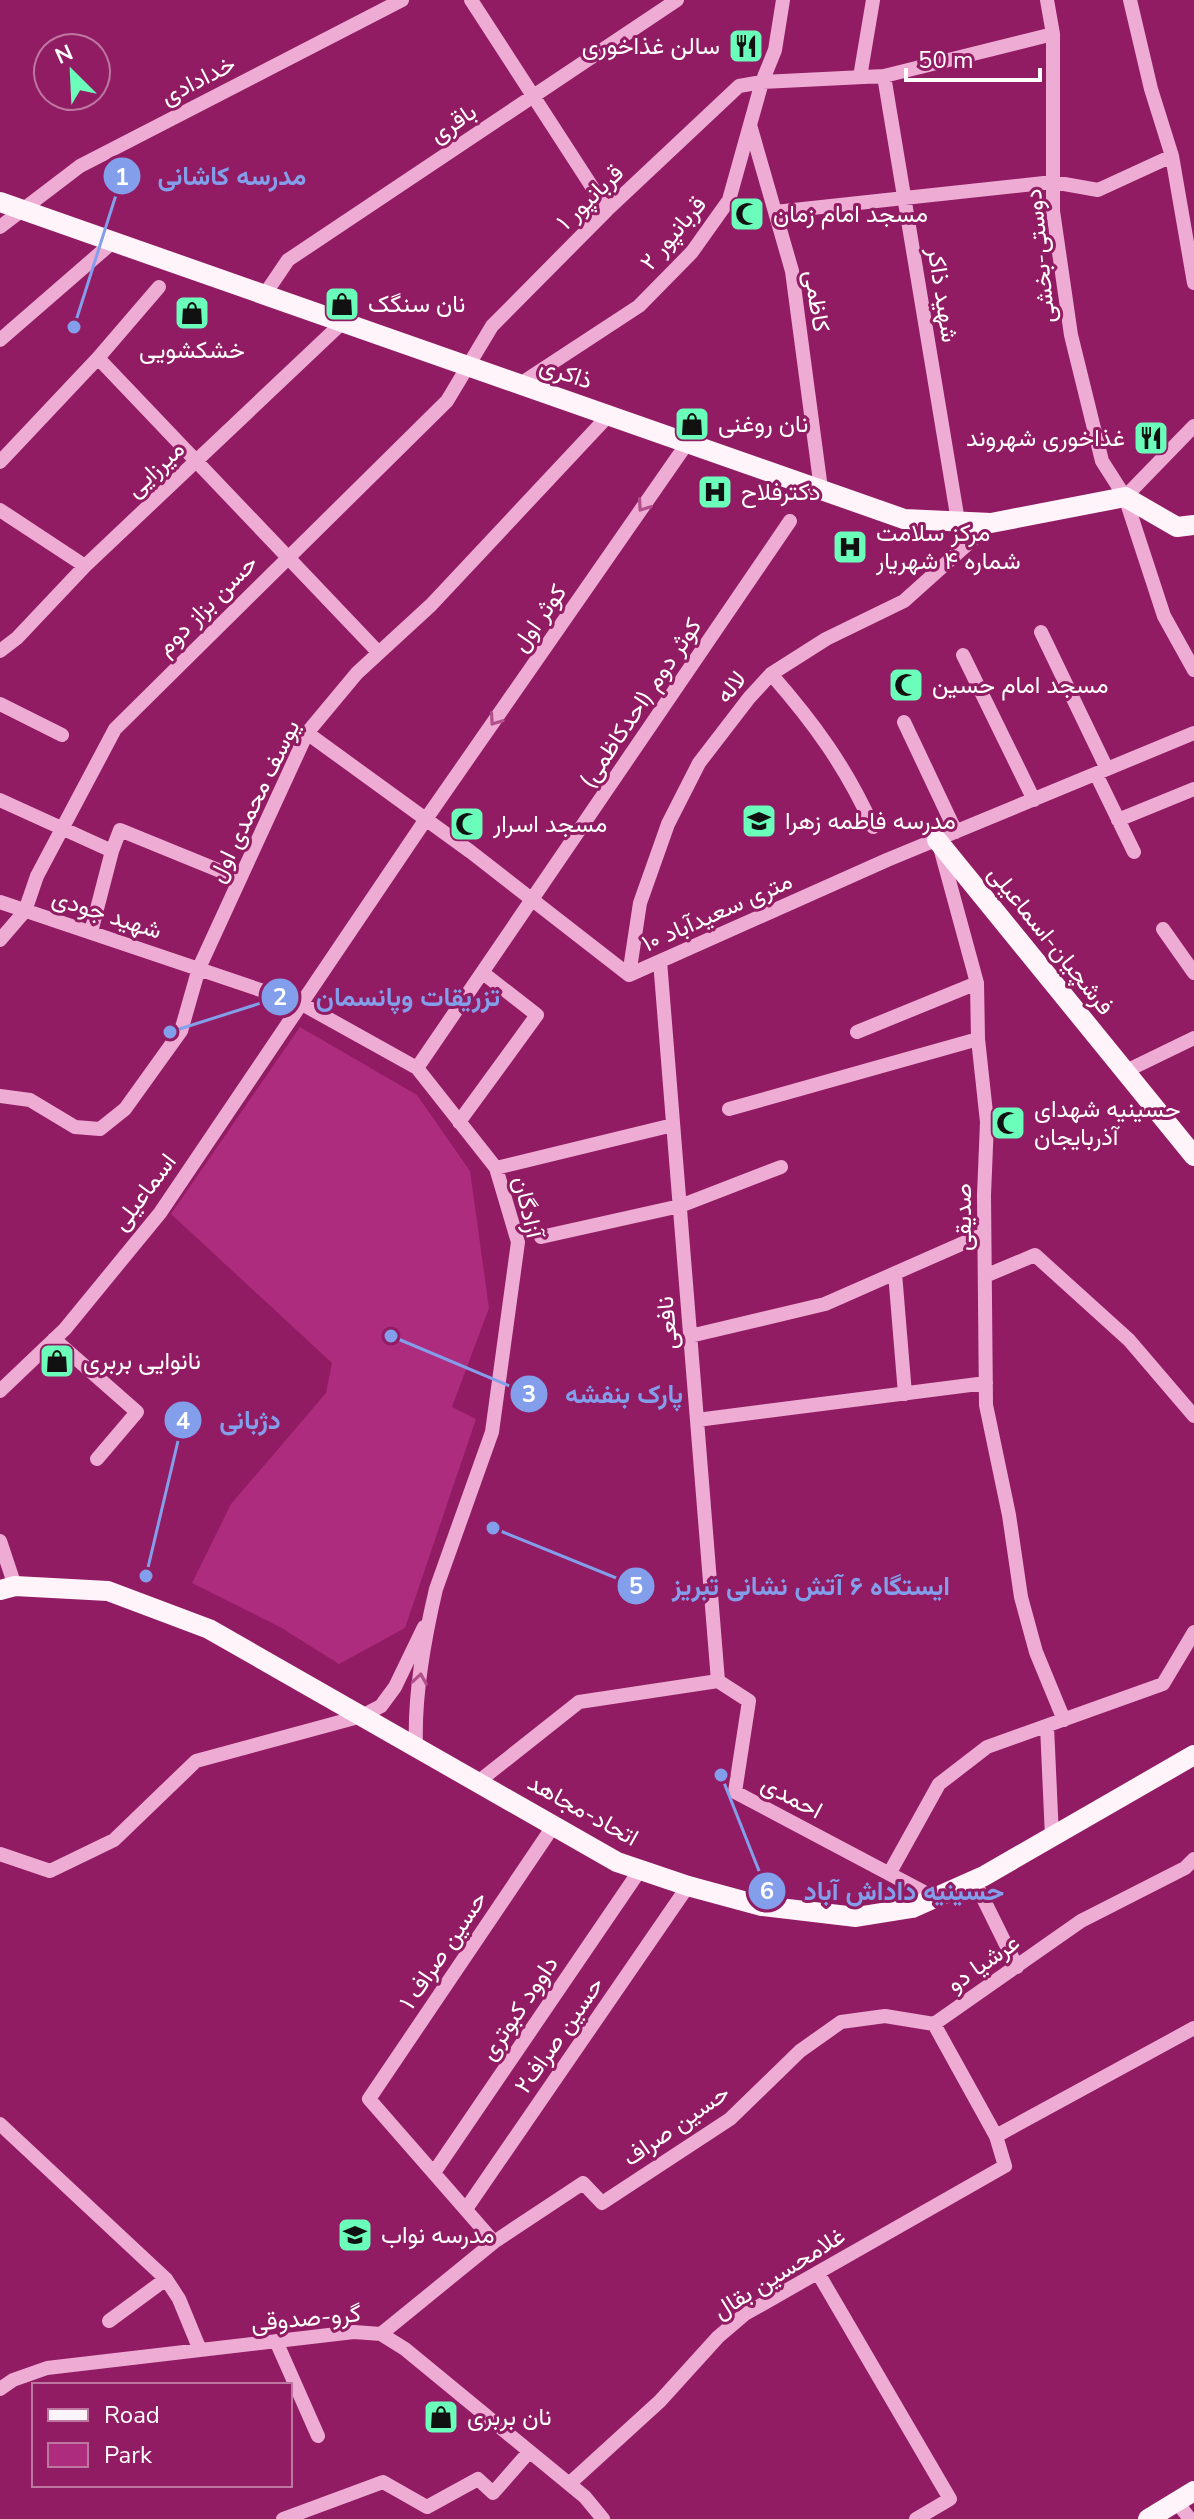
<svg xmlns="http://www.w3.org/2000/svg" width="1194" height="2519" font-family="'Nunito Sans',Vazirmatn,sans-serif">
<style>
.green{fill:#ad2c7d}
.lines{fill:none;stroke-linecap:round;stroke-linejoin:round}
.minor{stroke:#eeacd5;stroke-width:14}
.major{stroke:#fff4fa;stroke-width:20}
.oneway{stroke:#b24e8b}
.labels{text-anchor:middle;dominant-baseline:central;stroke-width:6;stroke-linejoin:round;paint-order:stroke}
.poi-label{font-size:24px;fill:#fff;stroke:#911c63;text-anchor:start}
.street-label{font-size:24px;fill:#fff;stroke:#911c63}
.leader{fill:none;stroke:#839eea;stroke-width:3}
.callout-dot{fill:#839eea;stroke:#911c63;stroke-width:3}
.mark-label{font-size:24px;text-anchor:middle;font-weight:bold;fill:#fff}
.callout-label{font-size:26px;text-anchor:middle;font-weight:bold;fill:#839eea;stroke:#911c63;stroke-width:6;stroke-linejoin:round;paint-order:stroke}
</style>
<rect width="100%" height="100%" fill="#911c63"/>
<!-- green -->
<path class="green" d="M300,1027L417,1095L470,1171L489,1308L452,1407L476,1419L405,1628L339,1664L280,1627L192,1583L231,1504L326,1393L332,1363L171,1214Z"/>
<g class="lines">
<!-- minor -->
<path class="minor" d="M471,0L607,210
M1047,0L1053,34V211L1071,335L1102,461L1125,497L1164,616L1194,670
M1130,0L1151,89L1172,156L1194,283
M884,76L958,521
M860,77L873,0
M750,125L792,271L821,489
M775,212L1053,182L1098,190L1172,156
M0,227L80,166L402,0
M265,294L288,260L677,0
M0,340L114,241
M98,358L379,653
M520,384L639,306L692,252L729,200L762,82L775,50L783,0
M0,462L98,358L159,287
M1125,497L1194,426
M0,510L85,566
M1041,632L1107,769
M0,651L17,638L85,566L343,322
M963,655L1034,800
M771,674C814,723 846,767 873,827
M0,704L62,735
M904,722L956,832
M307,733L471,852L629,975L887,860L1194,733
M1096,774L1134,852
M0,800L112,851L120,830L240,879
M1118,820L1194,789
M941,851L977,983L978,1039L987,1122L984,1195L986,1405L1009,1515L1021,1597L1036,1652L1064,1720
M0,902L302,1004L417,1068L496,1168L518,1242L492,1432L436,1589C424,1640 414,1694 416,1746
M1163,929L1194,973
M91,932L112,851
M0,940L25,911L37,876L115,729L447,401L492,326L607,210L739,86L762,82L884,76L1053,34
M660,961L718,1681
M629,975L640,903L668,824L699,763L749,698L771,674L826,639L904,601L991,523
M857,1032L977,983
M417,1068L790,521
M1124,1072L1194,1038
M0,1096L30,1100L75,1127L100,1129L125,1109L181,1031L199,968L307,733L357,673L431,605L609,415
M729,1109L978,1039
M459,1122L537,1015L483,973
M496,1168L673,1125
M541,1237L680,1206L781,1167
M895,1273L905,1394
M985,1276L1035,1255L1129,1340L1194,1416
M690,1336L825,1304L984,1234
M54,1339L137,1412L97,1459
M0,1391L65,1329L160,1213L426,819L688,442
M697,1420L986,1383
M0,1541L15,1586
M1047,1726L1052,1837
M478,1782L579,1702L718,1681L749,1701L735,1792L935,1898
M0,1854L50,1871L114,1840L196,1761L362,1716L381,1706L395,1687L424,1627
M889,1874L939,1784L987,1747L1163,1684L1194,1632
M974,1880L1017,1967
M0,2124L166,2279L179,2299L200,2350
M996,2136L1194,2028
M435,2171L640,1870
M466,2209L688,1886
M494,2242L583,2183L602,2203L730,2119L800,2051L841,2022L885,2016L934,2024
M818,2273L950,2499L916,2519
M109,2321L166,2279
M381,2334L494,2242L369,2099L554,1825
M276,2341L318,2436
M0,2389L13,2380L47,2368L354,2332L381,2334L405,2349L585,2497L603,2519
M569,2484L660,2401L718,2337L745,2314L1005,2166L996,2136L934,2024L1081,1921L1185,1868L1194,1859
M1176,2501L1190,2519
M283,2519L383,2482L427,2507L478,2479L493,2493L529,2452"/>
<!-- major -->
<path class="major" d="M0,202L904,519L991,523L1125,497L1177,527L1194,525
M937,840L1194,1156
M0,1590L15,1586L108,1591L209,1629L617,1862L688,1886L762,1906L856,1917L912,1908L984,1876L1194,1755
M1148,2519L1194,2491"/>
</g>
<!-- one-way arrows -->
<defs><path id="oneway-chevron" d="M-2-3.5L2.5 0L-2 3.5" fill="none" stroke-width="1.6" stroke-linecap="round" stroke-linejoin="round" transform="scale(2)"/></defs>
<g class="oneway">
<use href="#oneway-chevron" transform="translate(643 506) rotate(125)"/>
<use href="#oneway-chevron" transform="translate(495 720) rotate(125)"/>
<use href="#oneway-chevron" transform="translate(420 1679) rotate(-81)"/>
</g>
<!-- icons -->
<defs>
<symbol id="restaurant-square" viewBox="-11 -11 22 22"><rect x="-9" y="-9" width="18" height="18" rx="4" fill="#6afeba" stroke="#911c63"/><path d="M-5-6h1v4h1v-4h1v4h1v-4h1v5L-1.5 .5V6h-2V.5L-5-1ZM5-6V6H3V1.5H1.5Q1.5-4 5-6Z" fill="#111"/></symbol>
<symbol id="mosque-square" viewBox="-11 -11 22 22"><rect x="-9" y="-9" width="18" height="18" rx="4" fill="#6afeba" stroke="#911c63"/><path d="M3.5-4.9A6 6 0 1 0 3.5 4.9A5 5 0 1 1 3.5-4.9Z" fill="#111"/></symbol>
<symbol id="shop-square" viewBox="-11 -11 22 22"><rect x="-9" y="-9" width="18" height="18" rx="4" fill="#6afeba" stroke="#911c63"/><path d="M-5-2.5h2.3a2.7 3.5 0 0 1 5.4 0H5L5.5 6h-11ZM-1.5-2.5h3a1.5 2.3 0 0 0-3 0Z" fill="#111"/></symbol>
<symbol id="hospital-square" viewBox="-11 -11 22 22"><rect x="-9" y="-9" width="18" height="18" rx="4" fill="#6afeba" stroke="#911c63"/><path d="M-5-5h3v3.5h4V-5h3V5h-3V1.5h-4V5h-3Z" fill="#111"/></symbol>
<symbol id="school-square" viewBox="-11 -11 22 22"><rect x="-9" y="-9" width="18" height="18" rx="4" fill="#6afeba" stroke="#911c63"/><path d="M0-5L7-2L0 1L-7-2ZM-4 1L0 2.5L4 1V4Q0 6-4 4Z" fill="#111"/></symbol>
</defs>
<g fill-rule="evenodd">
<use href="#restaurant-square" x="726" y="26" width="40" height="40"/>
<use href="#mosque-square" x="727" y="194" width="40" height="40"/>
<use href="#shop-square" x="322" y="284" width="40" height="40"/>
<use href="#shop-square" x="172" y="293" width="40" height="40"/>
<use href="#shop-square" x="672" y="404" width="40" height="40"/>
<use href="#restaurant-square" x="1131" y="418" width="40" height="40"/>
<use href="#hospital-square" x="695" y="472" width="40" height="40"/>
<use href="#hospital-square" x="830" y="527" width="40" height="40"/>
<use href="#mosque-square" x="886" y="665" width="40" height="40"/>
<use href="#school-square" x="739" y="801" width="40" height="40"/>
<use href="#mosque-square" x="447" y="804" width="40" height="40"/>
<use href="#mosque-square" x="988" y="1103" width="40" height="40"/>
<use href="#shop-square" x="37" y="1341" width="40" height="40"/>
<use href="#school-square" x="335" y="2215" width="40" height="40"/>
<use href="#shop-square" x="421" y="2397" width="40" height="40"/>
</g>
<g class="labels">
<!-- poi labels -->
<g class="poi-label">
<text x="720" y="46" text-anchor="end">سالن غذاخوری</text>
<text x="773" y="214">مسجد امام زمان</text>
<text x="368" y="304">نان سنگک</text>
<text x="192" y="350" text-anchor="middle">خشکشویی</text>
<text x="718" y="424">نان روغنی</text>
<text x="1125" y="438" text-anchor="end">غذاخوری شهروند</text>
<text x="741" y="492">دکترفلاح</text>
<text x="876" y="533">مرکز سلامت<tspan x="876" dy="28">شماره ۴ شهریار</tspan></text>
<text x="932" y="685">مسجد امام حسین</text>
<text x="785" y="821">مدرسه فاطمه زهرا</text>
<text x="493" y="824">مسجد اسرار</text>
<text x="1034" y="1109">حسینیه شهدای<tspan x="1034" dy="28">آذربایجان</tspan></text>
<text x="83" y="1361">نانوایی بربری</text>
<text x="381" y="2235">مدرسه نواب</text>
<text x="467" y="2417">نان بربری</text>
</g>
<!-- street labels -->
<g class="street-label">
<text transform="translate(198 80) rotate(-27)">خدادادی</text>
<text transform="translate(453 123) rotate(-34)">باقری</text>
<text transform="translate(590 197) rotate(-44)">قربانپور ۱</text>
<text transform="translate(673 233) rotate(-50)">قربانپور ۲</text>
<text transform="translate(1040 256) rotate(-96)">دوستی-بخشی</text>
<text transform="translate(943 295) rotate(81)">شهید ذاکر</text>
<text transform="translate(817 301) rotate(81)">کاظمی</text>
<text transform="translate(566 373) rotate(19)">ذاکری</text>
<text transform="translate(155 469) rotate(-43)">میرزایی</text>
<text transform="translate(207 605) rotate(-45)">حسن بزاز دوم</text>
<text transform="translate(539 618) rotate(-55)">کوثر اول</text>
<text transform="translate(731 687) rotate(-51)">لاله</text>
<text transform="translate(640 703) rotate(-56)">کوثر دوم (احدکاظمی)</text>
<text transform="translate(254 801) rotate(-64)">یوسف محمدی اول</text>
<text transform="translate(717 912) rotate(-24)">۱۰ متری سعیدآباد</text>
<text transform="translate(107 914) rotate(18)">شهید جودی</text>
<text transform="translate(1051 940) rotate(51)">فرشچیان-اسماعیلی</text>
<text transform="translate(144 1192) rotate(-53)">اسماعیلی</text>
<text transform="translate(528 1207) rotate(77)">آزادگان</text>
<text transform="translate(963 1217) rotate(-90)">صدیقی</text>
<text transform="translate(667 1323) rotate(-95)">نافعی</text>
<text transform="translate(792 1797) rotate(28)">احمدی</text>
<text transform="translate(583 1810) rotate(29)">اتحاد-مجاهد</text>
<text transform="translate(443 1950) rotate(-56)">حسین صراف ۱</text>
<text transform="translate(983 1963) rotate(-35)">عرشیا دو</text>
<text transform="translate(519 2008) rotate(-56)">داوود کبوتری</text>
<text transform="translate(559 2035) rotate(-55)">حسین صراف۲</text>
<text transform="translate(676 2125) rotate(-35)">حسین صراف</text>
<text transform="translate(779 2273) rotate(-32)">غلامحسین بقال</text>
<text transform="translate(306 2318) rotate(-5)">گرو-صدوقی</text>
</g>
</g>
<!-- callouts -->
<path class="leader" d="M74 327L122 176M170 1032L280 997M391 1336L529 1394M146 1576L183 1420M493 1528L636 1586M721 1775L767 1891"/>
<g class="callout-dot">
<circle cx="74" cy="327" r="8"/>
<circle cx="170" cy="1032" r="8"/>
<circle cx="391" cy="1336" r="8"/>
<circle cx="146" cy="1576" r="8"/>
<circle cx="493" cy="1528" r="8"/>
<circle cx="721" cy="1775" r="8"/>
<circle cx="122" cy="176" r="20"/>
<circle cx="280" cy="997" r="20"/>
<circle cx="529" cy="1394" r="20"/>
<circle cx="183" cy="1420" r="20"/>
<circle cx="636" cy="1586" r="20"/>
<circle cx="767" cy="1891" r="20"/>
</g>
<g class="mark-label">
<text x="122" y="185">1</text>
<text x="280" y="1005">2</text>
<text x="529" y="1402">3</text>
<text x="183" y="1429">4</text>
<text x="636" y="1594">5</text>
<text x="767" y="1899">6</text>
</g>
<g class="callout-label">
<text x="232" y="185">مدرسه کاشانی</text>
<text x="408" y="1006">تزریقات وپانسمان</text>
<text x="624" y="1403">پارک بنفشه</text>
<text x="250" y="1429">دژبانی</text>
<text x="811" y="1595">ایستگاه ۶ آتش نشانی تبریز</text>
<text x="904" y="1900">حسینیه داداش آباد</text>
</g>
<!-- legend -->
<rect x="32" y="2383" width="260" height="104" fill="#911c63" stroke="#bd77a1" stroke-width="2"/>
<rect x="48" y="2409" width="40" height="12" fill="#fff4fa" stroke="#bd77a1" stroke-width="2"/>
<text x="104" y="2423" font-size="24" fill="#ffffff">Road</text>
<rect x="48" y="2443" width="40" height="24" fill="#ad2c7d" stroke="#bd77a1" stroke-width="2"/>
<text x="104" y="2463" font-size="24" fill="#ffffff">Park</text>
<!-- north arrow -->
<g transform="translate(72 72) rotate(336)"><circle r="38" fill="#911c63" stroke="#bd77a1" stroke-width="2"/>
<path d="M0-6L14 30L0 20L-14 30Z" fill="#6afeba"/>
<text y="-12" font-size="22" font-weight="bold" text-anchor="middle" fill="#ffffff">N</text>
</g>
<!-- scale -->
<path d="M906 68v12h134v-12" fill="none" stroke="#ffffff" stroke-width="4"/>
<text x="918" y="68" font-size="24" fill="#ffffff" stroke="#911c63" stroke-width="6" paint-order="stroke">50 m</text>
</svg>
